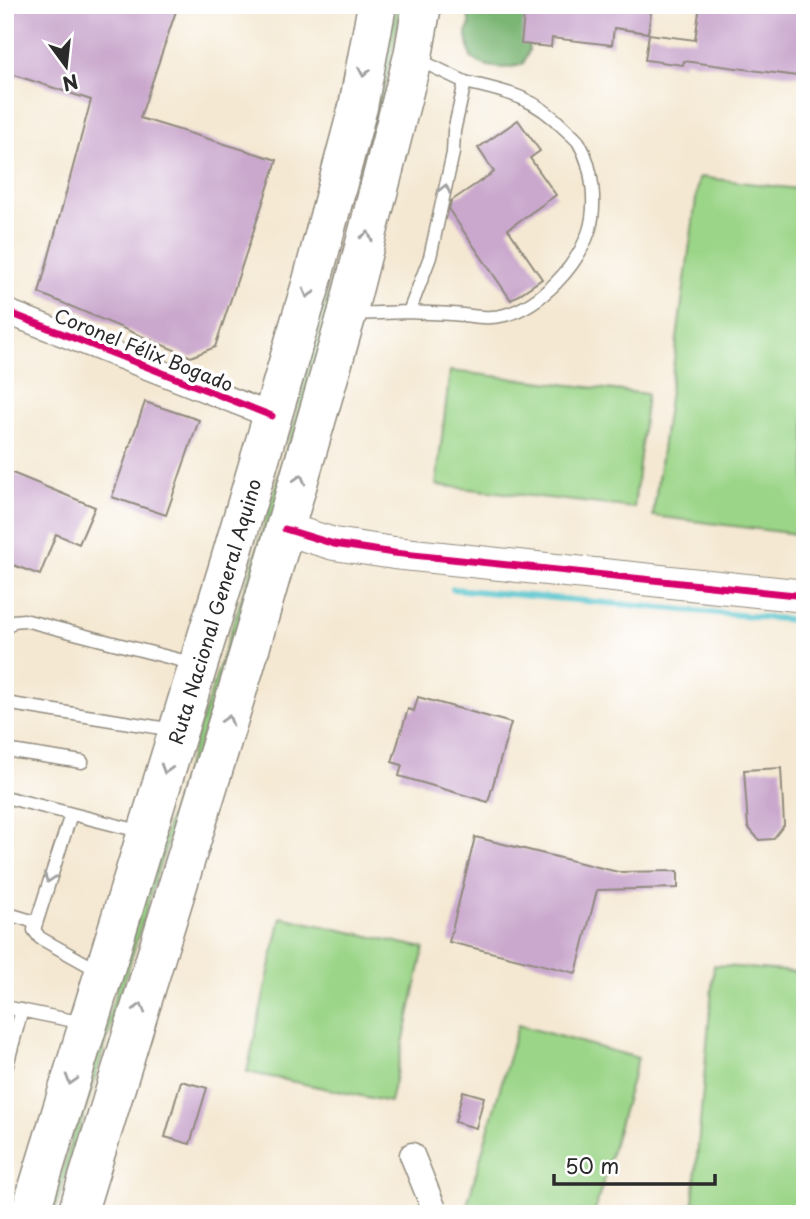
<svg xmlns="http://www.w3.org/2000/svg" width="810" height="1219" font-family="'Playpen Sans',sans-serif">
<style>
.green{fill:#9bd588;stroke:#63805a;stroke-width:2}
.forest{fill:#7cb674;stroke:#547050;stroke-width:2}
.lines{fill:none;stroke-linecap:round;stroke-linejoin:round}
.stream{stroke:#57c4cd;stroke-width:6}
.building{fill:#caa8ce}
.service-casing{stroke:#908a7e;stroke-width:15}
.minor-casing{stroke:#908a7e;stroke-width:27}
.tertiary-casing{stroke:#908a7e;stroke-width:34}
.trunk-casing{stroke:#908a7e;stroke-width:41}
.service{stroke:#fff;stroke-width:12}
.minor{stroke:#fff;stroke-width:24}
.tertiary{stroke:#fff;stroke-width:32}
.trunk{stroke:#fff;stroke-width:38}
.cycleway-casing{stroke:#fff;stroke-width:11}
.cycleway{stroke:#d6006c;stroke-width:7}
.oneway{stroke:#a0a0a0}
.labels{text-anchor:middle;dominant-baseline:central;stroke-width:7;stroke-linejoin:round;paint-order:stroke}
.street-label{font-size:19px;fill:#2b2b2b;stroke:#fff}
</style>
<rect width="100%" height="100%" fill="#fff"/>
<filter id="ink" filterUnits="userSpaceOnUse"><feTurbulence type="fractalNoise" baseFrequency=".0143" numOctaves="2"/><feDisplacementMap in="SourceGraphic" scale="14" xChannelSelector="R" yChannelSelector="G"/><feConvolveMatrix kernelMatrix="1 2 1 2 8 2 1 2 1" color-interpolation-filters="sRGB"/></filter>
<filter id="wash" filterUnits="userSpaceOnUse"><feTurbulence type="fractalNoise" baseFrequency=".00686" numOctaves="4" result="noise"/><feDisplacementMap in="SourceGraphic" scale="28" xChannelSelector="R" yChannelSelector="G"/><feGaussianBlur stdDeviation="1.57" result="paint"/><feColorMatrix in="noise" values="0 0 0 0 0 0 0 0 0 0 0 0 0 0 0 0 0 1.4 0 .05"/><feComposite in="paint" operator="in"/></filter>
<g filter="url(#wash)">
<rect width="100%" height="100%" fill="#f4e8d2"/>
<!-- green -->
<path class="green" d="M397,5H402L378,119L298,431L255,575L157,874L54,1214H49L152,872L250,573L292,430L373,118Z
M699,177L805,190V535L653,516Z
M450,371L647,394L634,508L436,485Z
M281,917L424,948L390,1102L247,1072Z
M714,965L805,973V1214H692Z
M518,1025L638,1058L594,1214H472L465,1212Z"/>
<!-- forest -->
<path class="forest" d="M466,5H526L529,51L523,64C506,70 486,69 471,58L466,32L470,25Z"/>
<g class="lines">
<!-- stream -->
<path class="stream" d="M453,589L805,621"/>
</g>
<g id="blocks">
<!-- building -->
<path class="building" d="M5,5H178L140,118L277,160L215,347L191,357L39,293L91,100L5,72Z
M525,5H652L648,33L614,28L612,45L552,38L551,47L521,44Z
M700,5L748,8V5H805V77L684,61L683,65L645,60L649,34L695,40Z
M518,120L540,151L530,158L556,195L508,229L542,279L511,300L449,210L451,201L494,172L478,148Z
M145,402L199,420L166,515L112,497Z
M5,470L95,507L79,544L56,534L40,575L5,562Z
M418,697L511,723L488,802L399,776L402,765L392,762L408,709L414,711Z
M781,768L784,825L773,839L759,840L748,827L744,770Z
M475,837L618,872L678,871V888L597,890L576,973L449,942Z
M181,1081L207,1088L190,1144L165,1137Z
M463,1091L484,1097L476,1128L455,1122Z"/>
</g>
</g>
<g filter="url(#ink)">
<use href="#blocks" fill-opacity="0" stroke="#908a7e" stroke-width="2"/>
<g class="lines">
<defs>
<path id="service" d="M409,312C423,313 438,313 452,314C470,315 487,320 505,315C541,305 577,267 589,231C597,206 593,166 579,143C576,138 569,133 564,128C533,96 507,92 465,82
M351,314L409,312L430,257L453,153L454,131L465,82L417,59
M5,629L13,621L24,620L195,664
M5,703L174,730
M5,750L82,762
M5,797L143,832
M71,814L34,930L40,938L101,972
M5,913L35,922
M5,1007L84,1023
M5,1072L22,1010"/>
<path id="minor" d="M5,311L272,416
M412,1155L436,1214"/>
<path id="tertiary" d="M285,529L334,544L394,553L805,596"/>
<g id="trunk">
<path id="s1" d="M30,1214L227,571L312,281L358,107L377,5"/>
<path d="M77,1214L245,666L347,314L413,56L422,5"/>
</g>
</defs>
<!-- service casing -->
<use href="#service" class="service-casing"/>
<!-- minor casing -->
<use href="#minor" class="minor-casing"/>
<!-- tertiary casing -->
<use href="#tertiary" class="tertiary-casing"/>
<!-- trunk casing -->
<use href="#trunk" class="trunk-casing"/>
<!-- service -->
<use href="#service" class="service"/>
<!-- minor -->
<use href="#minor" class="minor"/>
<!-- tertiary -->
<use href="#tertiary" class="tertiary"/>
<!-- trunk -->
<use href="#trunk" class="trunk"/>
<defs>
<path id="cycleway" d="M5,311L272,416
M285,529L334,544L394,553L805,596"/>
</defs>
<!-- cycleway casing -->
<use href="#cycleway" class="cycleway-casing"/>
<!-- cycleway -->
<use href="#cycleway" class="cycleway"/>
</g>
<!-- one-way arrows -->
<defs><path id="oneway-chevron" d="M-2-3.5L2.5 0L-2 3.5" fill="none" stroke-width="1.6" stroke-linecap="round" stroke-linejoin="round" transform="scale(1.75)"/></defs>
<g class="oneway">
<use href="#oneway-chevron" transform="translate(364 72) rotate(100)"/>
<use href="#oneway-chevron" transform="translate(445 189) rotate(-77)"/>
<use href="#oneway-chevron" transform="translate(367 236) rotate(-76)"/>
<use href="#oneway-chevron" transform="translate(308 293) rotate(106)"/>
<use href="#oneway-chevron" transform="translate(300 479) rotate(-74)"/>
<use href="#oneway-chevron" transform="translate(228 720) rotate(-73)"/>
<use href="#oneway-chevron" transform="translate(166 769) rotate(107)"/>
<use href="#oneway-chevron" transform="translate(49 878) rotate(109)"/>
<use href="#oneway-chevron" transform="translate(140 1008) rotate(-73)"/>
<use href="#oneway-chevron" transform="translate(71 1080) rotate(107)"/>
</g>
</g>
<g class="labels">
<!-- street labels -->
<g class="street-label">
<text transform="translate(144 349) rotate(22)">Coronel Félix Bogado</text>
<text stroke="none"><textPath href="#s1" startOffset="630">Ruta Nacional General Aquino</textPath></text>
</g>
</g>
<!-- margin -->
<rect width="810" height="1219" fill="none" stroke="#fff" stroke-width="28"/>
<!-- north arrow -->
<g transform="translate(66 66) rotate(165)" stroke="#ffffff" stroke-width="5" paint-order="stroke">
<path d="M0-5L12 26L0 18L-12 26Z" fill="#2b2b2b"/>
<text y="-10" font-size="19" font-weight="bold" text-anchor="middle" fill="#2b2b2b">N</text>
</g>
<!-- scale -->
<path d="M554 1174v10h161v-10" fill="none" stroke="#2b2b2b" stroke-width="3.5"/>
<text x="565" y="1174" font-size="21" fill="#2b2b2b" stroke="#ffffff" stroke-width="5" paint-order="stroke">50 m</text>
</svg>
